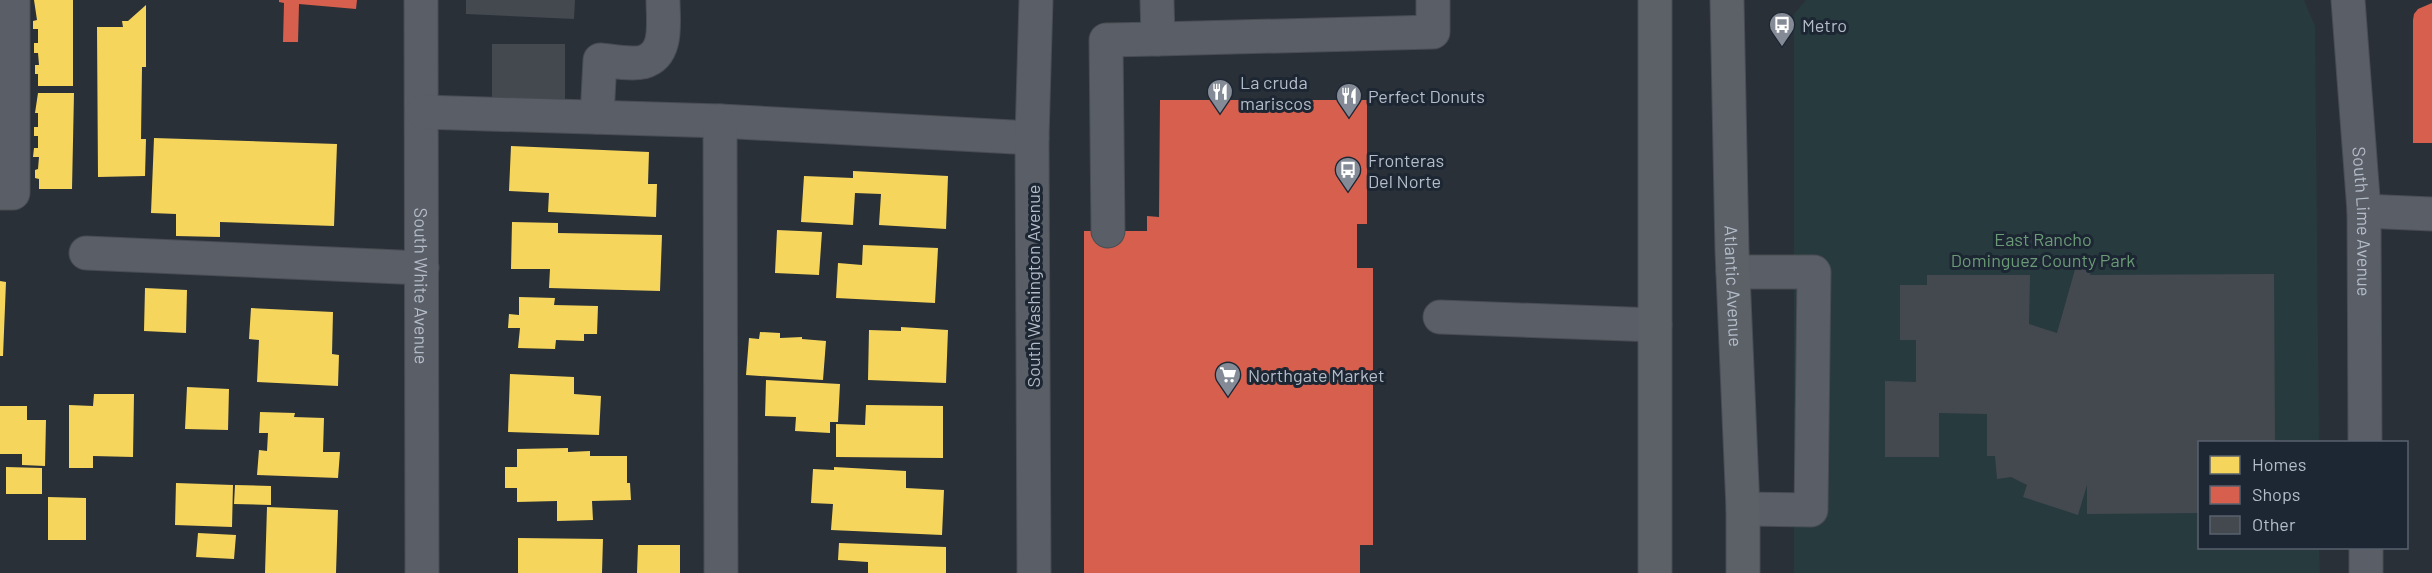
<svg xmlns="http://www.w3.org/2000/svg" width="2432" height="573" font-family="Barlow,sans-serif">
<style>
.green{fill:#273a3e}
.homes{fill:#f6d55c}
.shops{fill:#d6604d}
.building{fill:#444950}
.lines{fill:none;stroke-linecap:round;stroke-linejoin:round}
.minor-casing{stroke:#484c53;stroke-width:35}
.major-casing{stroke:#484c55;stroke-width:35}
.minor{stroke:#5a5e66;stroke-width:33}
.major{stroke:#5c6168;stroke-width:33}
.labels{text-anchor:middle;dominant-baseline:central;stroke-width:6;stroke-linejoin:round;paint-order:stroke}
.poi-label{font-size:18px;fill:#b4bcc9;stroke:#1d2633;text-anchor:start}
.street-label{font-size:18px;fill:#b4bcc9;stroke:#1d2633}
.park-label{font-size:18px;fill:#6b9a76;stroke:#1d2633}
</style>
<rect width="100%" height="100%" fill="#2a3038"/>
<!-- green -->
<path class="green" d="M1806,0H2304L2315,26L2319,442H2200V548H2319L2320,573H1794V14Z"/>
<!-- homes -->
<path class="homes" d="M34,0H73V86H38V74H35V65H39L38,53H34V43H38V29H33V21L37,20Z
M146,5V67H142L141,139H146L145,176L98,177L97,27H123L122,21H128Z
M38,93H74L72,189H39V179L35,178V170L38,169L39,157H33L34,148H38V136H34V127H38V113H35Z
M154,138L337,144L334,226L220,222V237L176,236V214L151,213Z
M511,146L649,152L648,184H657L656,217L548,212L549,193L509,191Z
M853,171L948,176L946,229L879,225L881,194L855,193L853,225L801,222L804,176L853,178Z
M512,222L558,223V233L662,235L660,291L549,288L550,269H511Z
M777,230L822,232L819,275L775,273Z
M863,245L938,248L935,303L836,298L838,263L862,265Z
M0,281L6,282L3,356H0Z
M145,288L187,290L186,333L144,331Z
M519,297L555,298L554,305L598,306L597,334H584V341L556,340L555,349L518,348L520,328H508L509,314L519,315Z
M251,308L333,312L332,354L339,355L338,386L257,382L259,340L249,339Z
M901,327L948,330L946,383L868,380L869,330L901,331Z
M760,332L780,333V338L802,337V339L826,341L823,380L746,375L749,338L759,339Z
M510,374L574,377V394L601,396L599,435L508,432Z
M766,380L840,384L838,422H830V433L795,431L796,417L765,416Z
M187,387L229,389L228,430L185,429Z
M94,394H134L133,457L93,456V468H69V405L93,406Z
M866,405L943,406V458L836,457V424L865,425Z
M0,406H27V420H46L45,466L22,465V454H0Z
M260,412L295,413L294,417L324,418L323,452H340L338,478L257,475L259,450L267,451L268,433H259Z
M568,448V452L590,451V456H627V483H630L631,500L592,501L593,520L557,521V501L517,502V488H505V467H517V449Z
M6,467L42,468V494H6Z
M834,467L906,471V488L944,490L942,535L831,530L833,504L811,503L813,469L834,470Z
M176,483L233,485L232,527L175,525Z
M235,485L271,486V505L234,504Z
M48,497L86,498V540H48Z
M267,507L338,510L336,573H265Z
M198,533L236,535L234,559L196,557Z
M518,538L603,539L602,573H518Z
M839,543L946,547V573H868V562L838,560Z
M638,545H680V573H637Z"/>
<!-- shops -->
<path class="shops" d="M279,0H357L356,9L299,4L298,42H283L284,3L279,2Z
M2432,3V143H2413V20L2414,14L2418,9Z
M1160,100H1367V224H1357V268H1373V545H1360V573H1084V231H1147V216L1159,217Z"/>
<!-- building -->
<path class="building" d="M466,0H575L574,19L466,14Z
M492,44H565V99L492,98Z
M2076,266L2091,271L2090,275L2274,274L2275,442H2200V513L2087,514V485L2078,515L2023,497L2027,485L2011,477L1997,479L1995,456H1987V414L1939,413V457H1885V381L1916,382V340H1900V285H1927V275H2030L2029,324L2057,333Z"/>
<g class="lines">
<defs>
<g id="minor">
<path id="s1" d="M421,0L422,573"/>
<path d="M1157,0L1158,39L1433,32V0"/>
<path id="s2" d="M2348,0L2364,211L2365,442"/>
<path d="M422,112L720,121L1032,138"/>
<path d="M597,117L600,60C612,61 630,65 643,62C669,55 663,21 663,0"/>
<path d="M720,121L721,573"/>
<path d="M0,193H13V0"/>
<path d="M2364,211L2432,214"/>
<path d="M1108,231L1106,40L1158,39"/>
<path d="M86,253L422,268"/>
<path d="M1733,272H1814L1811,510L1743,509"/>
<path d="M1440,317L1655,325"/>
<path d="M2366,548V573"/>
<path d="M1034,573L1032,138L1036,0"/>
</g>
<g id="major">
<path id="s3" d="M1727,0L1732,251L1743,509V573"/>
<path d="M1655,573V0"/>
</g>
</defs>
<!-- minor casing -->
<use href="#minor" class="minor-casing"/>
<!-- major casing -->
<use href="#major" class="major-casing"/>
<!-- minor -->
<use href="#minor" class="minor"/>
<!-- major -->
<use href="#major" class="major"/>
</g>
<!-- icons -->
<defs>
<symbol id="bus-pin" viewBox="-11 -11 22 30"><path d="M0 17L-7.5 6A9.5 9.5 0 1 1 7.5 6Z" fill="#848b96" stroke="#1d2633"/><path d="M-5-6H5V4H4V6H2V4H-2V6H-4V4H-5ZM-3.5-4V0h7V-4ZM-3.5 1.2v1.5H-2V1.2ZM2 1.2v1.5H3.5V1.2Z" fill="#fff"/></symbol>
<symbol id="restaurant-pin" viewBox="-11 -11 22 30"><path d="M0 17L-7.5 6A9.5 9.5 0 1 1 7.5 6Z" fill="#848b96" stroke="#1d2633"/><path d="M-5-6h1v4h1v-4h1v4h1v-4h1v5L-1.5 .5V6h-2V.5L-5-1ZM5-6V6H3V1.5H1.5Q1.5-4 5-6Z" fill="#fff"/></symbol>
<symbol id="supermarket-pin" viewBox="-11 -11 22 30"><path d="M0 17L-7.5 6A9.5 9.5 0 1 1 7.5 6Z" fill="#848b96" stroke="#1d2633"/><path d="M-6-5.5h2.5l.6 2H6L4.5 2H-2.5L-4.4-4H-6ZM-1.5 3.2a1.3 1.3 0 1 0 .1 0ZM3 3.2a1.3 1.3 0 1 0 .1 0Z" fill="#fff"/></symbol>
</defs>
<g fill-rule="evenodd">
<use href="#bus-pin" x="1767" y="10" width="30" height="40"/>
<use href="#restaurant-pin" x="1205" y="77" width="30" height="40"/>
<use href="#restaurant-pin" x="1334" y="81" width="30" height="40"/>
<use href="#bus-pin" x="1333" y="155" width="30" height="40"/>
<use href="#supermarket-pin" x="1213" y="360" width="30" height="40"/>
</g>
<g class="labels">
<!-- poi labels -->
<g class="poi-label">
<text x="1802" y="25">Metro</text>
<text x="1240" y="82">La cruda<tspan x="1240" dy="21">mariscos</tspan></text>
<text x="1368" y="96">Perfect Donuts</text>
<text x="1368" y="160">Fronteras<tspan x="1368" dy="21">Del Norte</tspan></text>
<text x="1248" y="375">Northgate Market</text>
</g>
<!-- street labels -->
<g class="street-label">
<text stroke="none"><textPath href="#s2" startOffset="222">South Lime Avenue</textPath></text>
<text stroke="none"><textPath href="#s1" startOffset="286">South White Avenue</textPath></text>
<text transform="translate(1033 286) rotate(-90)">South Washington Avenue</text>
<text stroke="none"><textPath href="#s3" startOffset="286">Atlantic Avenue</textPath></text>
</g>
<!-- park labels -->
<g class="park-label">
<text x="2043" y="239">East Rancho<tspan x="2043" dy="21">Dominguez County Park</tspan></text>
</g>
</g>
<!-- legend -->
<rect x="2198" y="441" width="210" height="108" fill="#1d2633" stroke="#59626f" stroke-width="1.5"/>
<rect x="2210" y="456" width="30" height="18" fill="#f6d55c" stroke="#59626f" stroke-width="1.5"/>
<text x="2252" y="471" font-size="18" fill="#b4bcc9">Homes</text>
<rect x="2210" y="486" width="30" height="18" fill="#d6604d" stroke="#59626f" stroke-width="1.5"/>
<text x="2252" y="501" font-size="18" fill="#b4bcc9">Shops</text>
<rect x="2210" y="516" width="30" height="18" fill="#444950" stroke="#59626f" stroke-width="1.5"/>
<text x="2252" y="531" font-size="18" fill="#b4bcc9">Other</text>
</svg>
